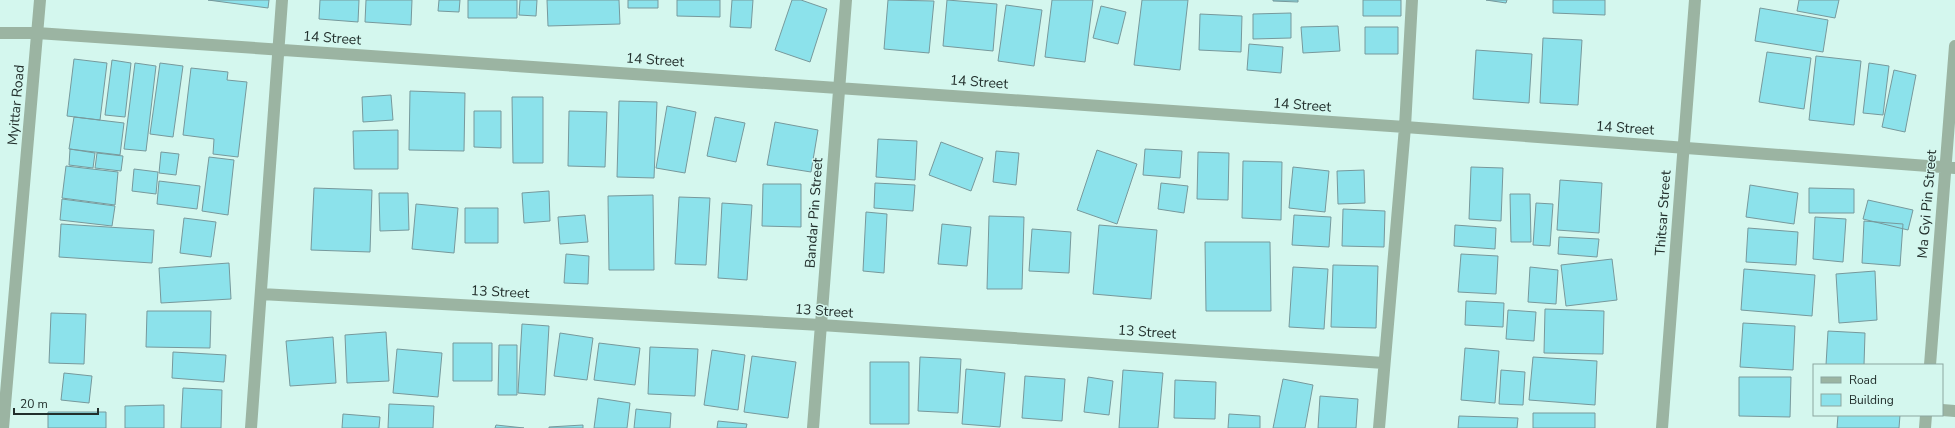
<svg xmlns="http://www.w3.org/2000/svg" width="1955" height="428" font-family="'Nunito Sans',sans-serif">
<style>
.building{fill:#8ce2eb;stroke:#77999c}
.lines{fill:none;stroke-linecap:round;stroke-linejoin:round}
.minor{stroke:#9bb4a2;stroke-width:12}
.tertiary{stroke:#9bb4a2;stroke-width:12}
.labels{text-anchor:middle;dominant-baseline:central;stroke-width:3;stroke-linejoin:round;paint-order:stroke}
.street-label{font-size:14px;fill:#212e2b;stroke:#d4f7ee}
</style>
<rect width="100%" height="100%" fill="#d4f7ee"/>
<!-- building -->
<path class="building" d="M208,0H269L268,8Z
M320,0H359L358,22L319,19Z
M366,0H412L411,25L365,22Z
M439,0H460L459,12L438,11Z
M468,0H517V18H468Z
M520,0H537L536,16L519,15Z
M547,0H619L620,24L548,26Z
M628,0H658V8H628Z
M677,0H720V17L677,16Z
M732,0H753L751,28L730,27Z
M792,0H801L827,9L810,62L775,50Z
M888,0L934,1L929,53L884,49Z
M947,0L997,4L993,51L943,46Z
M1052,0H1093L1085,62L1045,57Z
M1142,0H1188L1180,70L1134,65Z
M1273,0H1298V2L1273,1Z
M1363,0H1401V16H1363Z
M1486,0H1507L1506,3Z
M1553,0H1605V15L1553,13Z
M1799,0H1839L1835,18L1797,11Z
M1006,5L1042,10L1034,66L998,61Z
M1101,6L1126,12L1118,44L1093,38Z
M1760,8L1828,20L1823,52L1755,41Z
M1291,13V38L1253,39V14Z
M1200,14L1242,16L1241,52L1199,50Z
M1338,26L1340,51L1303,53L1301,27Z
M1365,27H1398V54H1365Z
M1543,38L1582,40L1578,105L1540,103Z
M1249,44L1283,47L1281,73L1247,70Z
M1476,50L1532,54L1529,103L1473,99Z
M1767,52L1811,58L1804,109L1759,102Z
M1816,56L1861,61L1854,125L1809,120Z
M74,59L107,63L100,120L67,116Z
M112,60L131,63L125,117L105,115Z
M135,63L156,66L146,151L124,149Z
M160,63L183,66L173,137L150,134Z
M1869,63L1889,66L1883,115L1863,113Z
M191,68L228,72L227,80L247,82L238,157L213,154L214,139L183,135Z
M1894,70L1916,75L1905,132L1882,127Z
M410,91L465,93L464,151L409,150Z
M391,95L393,120L363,122L362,97Z
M512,97H543V163H513Z
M619,101L657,102L654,178L617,177Z
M667,106L696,112L685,173L656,168Z
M474,111H501V148L474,147Z
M569,111L607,112L605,167L568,166Z
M74,117L124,123L120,155L69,149Z
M715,117L745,123L736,162L707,156Z
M775,122L818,130L811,172L767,165Z
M398,130V169H354L353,131Z
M878,139L917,141L915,180L876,177Z
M941,142L983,158L971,191L929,175Z
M70,149L95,153L93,168L69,165Z
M1145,149L1182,151L1180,178L1143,175Z
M1097,150L1137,164L1117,224L1077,210Z
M996,151L1019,153L1016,185L993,182Z
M161,152L179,154L176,175L159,173Z
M1198,152L1229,153L1228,200L1197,199Z
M97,153L123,156L121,171L95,168Z
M209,157L234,160L228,215L202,211Z
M1243,161L1282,162L1281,220L1242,218Z
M66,166L118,172L115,205L62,198Z
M1293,167L1329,171L1325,212L1289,208Z
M1471,167L1503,168L1501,221L1469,219Z
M134,169L158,172L156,194L132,191Z
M1364,170L1365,203L1338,204L1337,171Z
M1560,180L1602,183L1599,233L1557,230Z
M159,181L200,186L197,209L157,204Z
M875,183L915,185L913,211L874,208Z
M1161,183L1188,186L1184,213L1158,209Z
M763,184H801V227L762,226Z
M1750,185L1798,193L1794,224L1746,217Z
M314,188L372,190L370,252L311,250Z
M1809,188L1854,189V213H1809Z
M549,191L550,221L524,223L522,193Z
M379,193H408L409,230L380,231Z
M1510,194H1530L1531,242H1511Z
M653,195L654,270H609L608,196Z
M679,197L710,198L706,265L675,264Z
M62,199L115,206L112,226L60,220Z
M1868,200L1913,210L1908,230L1863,219Z
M722,203L752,205L747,280L718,278Z
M1536,203L1553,204L1550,246L1533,245Z
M416,204L458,208L454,253L412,249Z
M465,208H498V243H465Z
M1343,209L1385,211L1384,247L1342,246Z
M866,212L887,214L884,273L863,271Z
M585,215L588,242L560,244L558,217Z
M1294,215L1331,217L1329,247L1292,245Z
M989,216L1024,217L1022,289H987Z
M1815,217L1846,219L1843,262L1813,259Z
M184,218L216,222L211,257L180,253Z
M1864,221L1903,224L1900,266L1862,263Z
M61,224L154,230L152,263L59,257Z
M942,224L971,227L967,266L938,264Z
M1099,225L1157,230L1151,299L1093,294Z
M1455,225L1496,228L1495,249L1454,246Z
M1748,228L1798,232L1796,265L1746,262Z
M1032,229L1071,232L1069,273L1029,271Z
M1559,237L1599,239L1597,257L1558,254Z
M1205,242H1270L1271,311H1206Z
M566,254L589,256L588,284L564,283Z
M1461,254L1498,256L1496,294L1458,292Z
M1612,259L1617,300L1566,306L1561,265Z
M229,263L231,299L161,303L159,268Z
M1333,265L1378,266L1376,328L1331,327Z
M1293,267L1328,269L1324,329L1289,327Z
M1530,267L1558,270L1556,304L1528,302Z
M1744,269L1815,275L1812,316L1741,310Z
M1875,271L1877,320L1839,323L1836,274Z
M1466,301L1504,303L1503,327L1465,325Z
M1545,309L1604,311L1603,354L1544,353Z
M1508,310L1536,312L1534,341L1506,339Z
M147,311H211L210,348L146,347Z
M51,313L86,314L84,364L49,363Z
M1743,323L1795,326L1793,370L1740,367Z
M522,324L549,326L545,395L518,393Z
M1828,331L1865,333L1864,365H1826Z
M386,332L389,381L347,383L345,335Z
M560,333L593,338L587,380L554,376Z
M333,337L336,383L290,386L286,341Z
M453,343H492V381H453Z
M599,343L640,348L635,385L594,380Z
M499,345H517V395H498Z
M650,347L698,349L695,396L648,394Z
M1465,348L1499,351L1495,403L1461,400Z
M397,349L442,353L438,397L393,393Z
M712,350L745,355L738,410L704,405Z
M173,352L226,355L224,382L172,378Z
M752,356L796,362L788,418L744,412Z
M920,357L961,359L958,413L918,411Z
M1533,357L1597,361L1595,405L1529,400Z
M870,362H909V424H870Z
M966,369L1005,373L1000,427L962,424Z
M1123,370L1163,373L1158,428H1119Z
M1501,370L1525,372L1523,405L1499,404Z
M64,373L92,376L89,403L61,400Z
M1025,376L1065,379L1062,421L1022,418Z
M1088,377L1113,381L1109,415L1084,412Z
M1739,377H1791L1790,417L1739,416Z
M1283,379L1313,385L1305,428H1273Z
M1175,380L1216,382L1215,419L1174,418Z
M183,388L222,390L221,428H181Z
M1320,396L1358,399L1356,428H1318Z
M598,398L630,403L627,428H594Z
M389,404L434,406L433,428H388Z
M164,405V428H125V406Z
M636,409L671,413L670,428H634Z
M48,412H106V428H48Z
M1533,413H1595V428H1533Z
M343,414L380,417L379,428H342Z
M1229,414L1260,416V428H1228Z
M1838,415H1900L1899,428H1837Z
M1459,416L1518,418L1517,428H1458Z
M718,421L747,424L746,428H717Z
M496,425L524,428H495Z
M583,425V428H549V427Z"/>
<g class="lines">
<!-- minor -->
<path class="minor" d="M0,33H37L1405,127L1955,168
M261,294L821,325L1384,363
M1930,365L1955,46
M1942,410L1955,411
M3,428L40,0
M251,428L282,0
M813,428L846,0
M1379,428L1405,127L1412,0
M1925,428L1926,415"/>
<!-- tertiary -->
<path class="tertiary" d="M1662,428L1695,0"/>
</g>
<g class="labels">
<!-- street labels -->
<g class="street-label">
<text transform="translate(332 38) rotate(4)">14 Street</text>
<text transform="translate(655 60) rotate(4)">14 Street</text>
<text transform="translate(979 82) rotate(4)">14 Street</text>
<text transform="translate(16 105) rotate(-85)">Myittar Road</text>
<text transform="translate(1302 105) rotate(4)">14 Street</text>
<text transform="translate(1625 128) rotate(4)">14 Street</text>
<text transform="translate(1927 204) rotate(-85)">Ma Gyi Pin Street</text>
<text transform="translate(814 213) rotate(-86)">Bandar Pin Street</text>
<text transform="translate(1663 213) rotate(-86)">Thitsar Street</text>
<text transform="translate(500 292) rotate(3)">13 Street</text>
<text transform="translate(824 311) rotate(4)">13 Street</text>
<text transform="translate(1147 332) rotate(4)">13 Street</text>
</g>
</g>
<!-- legend -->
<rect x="1813" y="364" width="130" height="52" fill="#d4f7ee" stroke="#8ca7a0"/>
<rect x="1821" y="377" width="20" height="6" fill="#9bb4a2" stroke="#8ca7a0"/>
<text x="1849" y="384" font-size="12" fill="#212e2b">Road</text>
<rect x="1821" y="394" width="20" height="12" fill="#8ce2eb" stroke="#8ca7a0"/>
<text x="1849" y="404" font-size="12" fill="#212e2b">Building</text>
<!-- scale -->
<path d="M14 408v6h84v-6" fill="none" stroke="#212e2b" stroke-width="2"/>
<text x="20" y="408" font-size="12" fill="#212e2b" stroke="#d4f7ee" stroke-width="3" paint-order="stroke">20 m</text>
</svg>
